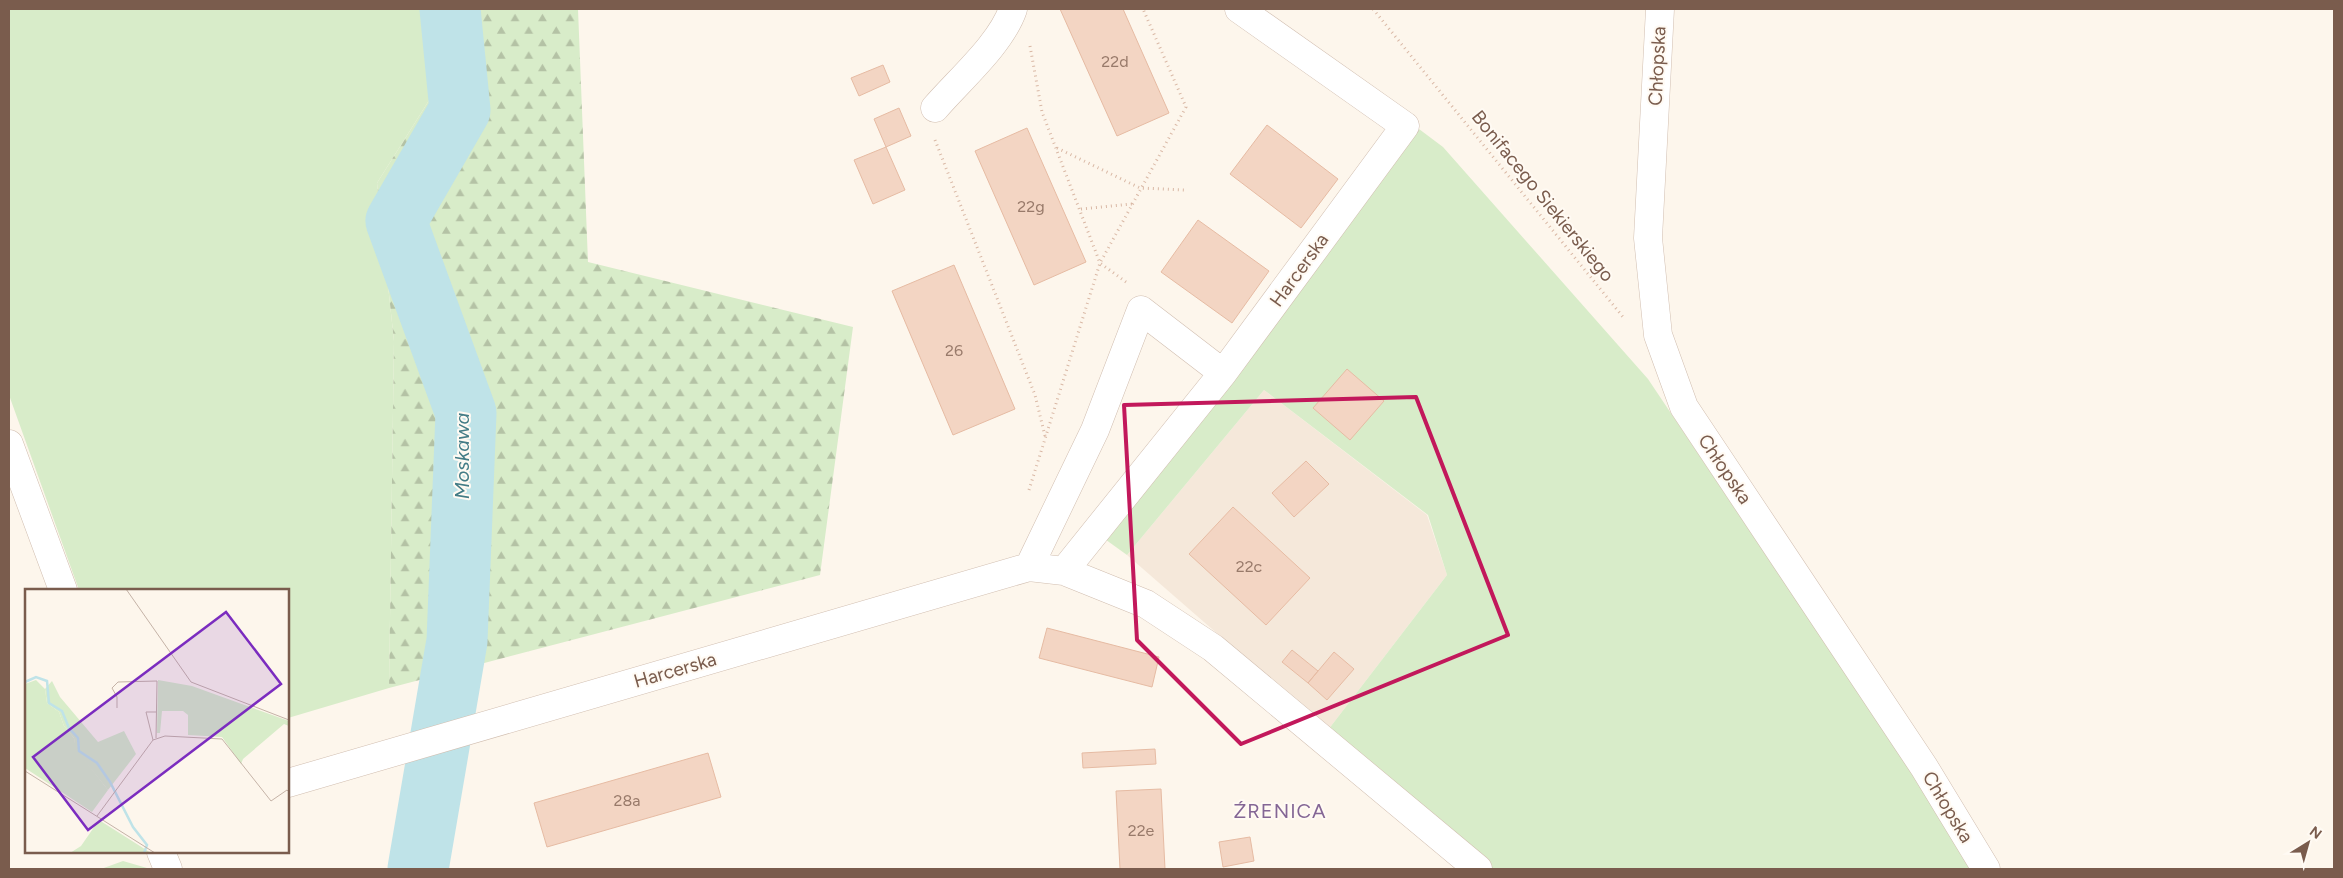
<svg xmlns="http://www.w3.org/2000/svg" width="2343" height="878" font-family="Figtree,sans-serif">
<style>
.residential{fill:#f5e8da}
.green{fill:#d8ecc9}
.forest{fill:url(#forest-firs)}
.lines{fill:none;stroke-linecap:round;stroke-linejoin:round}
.river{stroke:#bfe3e8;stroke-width:61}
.building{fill:#f3d5c3;stroke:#e6bba3}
.minor-casing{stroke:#d1beb0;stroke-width:29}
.path{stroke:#d9b8a5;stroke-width:3;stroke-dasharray:1 4;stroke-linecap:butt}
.minor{stroke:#fff;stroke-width:28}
.marked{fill:none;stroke:#c2185b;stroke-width:4;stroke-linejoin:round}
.labels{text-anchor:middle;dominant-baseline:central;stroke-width:4;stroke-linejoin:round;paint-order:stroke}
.number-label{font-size:16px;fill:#987a6a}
.street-label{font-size:19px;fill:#7a5c4d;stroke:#fffaf3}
.water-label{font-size:20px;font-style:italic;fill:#437c86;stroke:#fffaf3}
.neighbourhood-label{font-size:20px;letter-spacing:1px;fill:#846695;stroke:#fffaf3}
.inset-river{fill:none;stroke:#bfe3e8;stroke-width:2.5}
.inset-road{fill:none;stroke:#c5b3a7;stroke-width:1}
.view{fill:#7b2cbf;fill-opacity:0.15;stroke:#7b2cbf;stroke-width:2.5}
.inset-edge{fill:none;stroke:#7a5c4d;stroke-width:2.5}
</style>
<defs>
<pattern id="forest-firs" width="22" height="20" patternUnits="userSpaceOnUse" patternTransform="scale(1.25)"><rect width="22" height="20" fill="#d8ecc9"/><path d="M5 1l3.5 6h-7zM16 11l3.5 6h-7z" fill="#b4c2a5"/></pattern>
</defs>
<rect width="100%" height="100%" fill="#fdf6ec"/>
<!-- residential -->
<path class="residential" d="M1264,390L1427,515L1447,575L1328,730L1127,555Z"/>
<!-- green -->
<path class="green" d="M9,9H427L433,94L377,183L394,341L389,688L288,718V590H79L9,395Z
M1419,129L1443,147L1648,379L1914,776L1971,869H1493L1328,730L1447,575L1428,515L1264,390L1127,555L1102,537Z
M123,861L147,868V869H101Z"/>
<!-- forest -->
<path class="forest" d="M427,9H578L588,262L853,327L820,575L389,688L394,341L377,183L433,94Z"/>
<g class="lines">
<!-- river -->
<path class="river" d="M418,869L457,641L466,413L396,221L460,110L450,9"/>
</g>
<!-- building -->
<path class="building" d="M1060,9H1123L1169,113L1117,136Z
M883,65L890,82L859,96L851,78Z
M899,108L911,136L886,147L874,119Z
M1267,125L1338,179L1301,228L1230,174Z
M1027,128L1086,262L1034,285L975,151Z
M886,147L905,190L873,204L854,160Z
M1198,220L1269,271L1232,323L1161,272Z
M954,265L1015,409L953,435L892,291Z
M1347,369L1384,401L1350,440L1313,408Z
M1306,461L1329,484L1294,517L1272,493Z
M1233,507L1310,578L1266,625L1189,554Z
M1047,628L1159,657L1152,687L1039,658Z
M1292,650L1318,671L1308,683L1282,662Z
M1334,652L1354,669L1327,700L1308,683Z
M1155,749L1156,764L1083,768L1082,753Z
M708,753L721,797L547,847L534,803Z
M1161,789L1165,869H1120L1116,791Z
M1250,837L1254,861L1223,867L1219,842Z"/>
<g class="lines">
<defs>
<path id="minor" d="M1660,9L1648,238L1658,335L1684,407L1924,767L1986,869
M935,108C960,79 1001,44 1013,9
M9,444L63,590
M1029,567L1095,430L1141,310L1223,373
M1064,571L1223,373L1405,126L1239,9
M288,783L1029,567L1064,571L1146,604L1213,648L1478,869
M161,852L168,869"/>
</defs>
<!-- minor casing -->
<use href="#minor" class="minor-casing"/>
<!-- path -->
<path class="path" d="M1373,9L1623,317
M1030,46L1042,112L1100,263L1126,282
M935,140L1035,395L1045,436
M1057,148L1140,188L1185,190
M1081,209L1132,204
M1029,490L1100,263L1186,107L1143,9"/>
<!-- minor -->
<use href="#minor" class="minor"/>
</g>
<!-- marked area -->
<path class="marked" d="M1416,397L1508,635L1241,744L1137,640L1124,405Z"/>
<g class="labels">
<!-- number labels -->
<g class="number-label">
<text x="1115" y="61">22d</text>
<text x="1031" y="206">22g</text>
<text x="954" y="350">26</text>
<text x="1249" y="566">22c</text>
<text x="627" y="800">28a</text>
<text x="1141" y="830">22e</text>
</g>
<!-- street labels -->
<g class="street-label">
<text transform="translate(1657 66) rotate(-87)">Chłopska</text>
<text transform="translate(1543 196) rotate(51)">Bonifacego Siekierskiego</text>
<text transform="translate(1299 270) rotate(-54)">Harcerska</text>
<text transform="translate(1725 469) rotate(56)">Chłopska</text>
<text transform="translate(675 670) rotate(-16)">Harcerska</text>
<text transform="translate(1948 807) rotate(59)">Chłopska</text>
</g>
<!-- water labels -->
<g class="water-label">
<text transform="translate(462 456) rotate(-90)">Moskawa</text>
</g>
<!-- neighbourhood labels -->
<g class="neighbourhood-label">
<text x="1280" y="811">ŹRENICA</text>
</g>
</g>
<!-- overview -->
<g transform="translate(25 589)">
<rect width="264" height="264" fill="#fdf6ec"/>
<path d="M11,91L20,100L22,114L34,123L39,137L49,149L51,160L83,201L67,223L0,179V95ZM133,91L167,97L214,114L264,132V137L259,135L218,170L216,175L197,148L163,146V126L158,122H137L135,144H132ZM74,231L126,264H45L56,257Z" fill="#d8ecc9"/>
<path d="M27,92L35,108L73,153L99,142L111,165L83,201L50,160L49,149L39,137L34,123L22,114L20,100Z" fill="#d8ecc9"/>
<path class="inset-river" d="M0,93L11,88L22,92L24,114L37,122L44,139L53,149L54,162L72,174L85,193L108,238L122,256L119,264"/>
<path class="inset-road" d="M101,0L166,93L264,131M92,119V108L87,99L93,93L132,92L131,149M128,151L121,123H132M0,182L130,264M72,227L128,151L140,147L197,150L246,212L262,201L264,203"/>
<path class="view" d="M201,23L256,95L63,241L8,168Z"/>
<rect width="264" height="264" class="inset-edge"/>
</g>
<!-- border -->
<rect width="2343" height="878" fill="none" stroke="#7a5c4d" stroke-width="20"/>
<!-- north arrow -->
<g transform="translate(2308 843) rotate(37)" stroke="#fffaf3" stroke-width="4" paint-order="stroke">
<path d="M0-4L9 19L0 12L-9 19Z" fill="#7a5c4d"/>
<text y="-8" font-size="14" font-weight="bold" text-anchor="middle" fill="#7a5c4d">N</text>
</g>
</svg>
